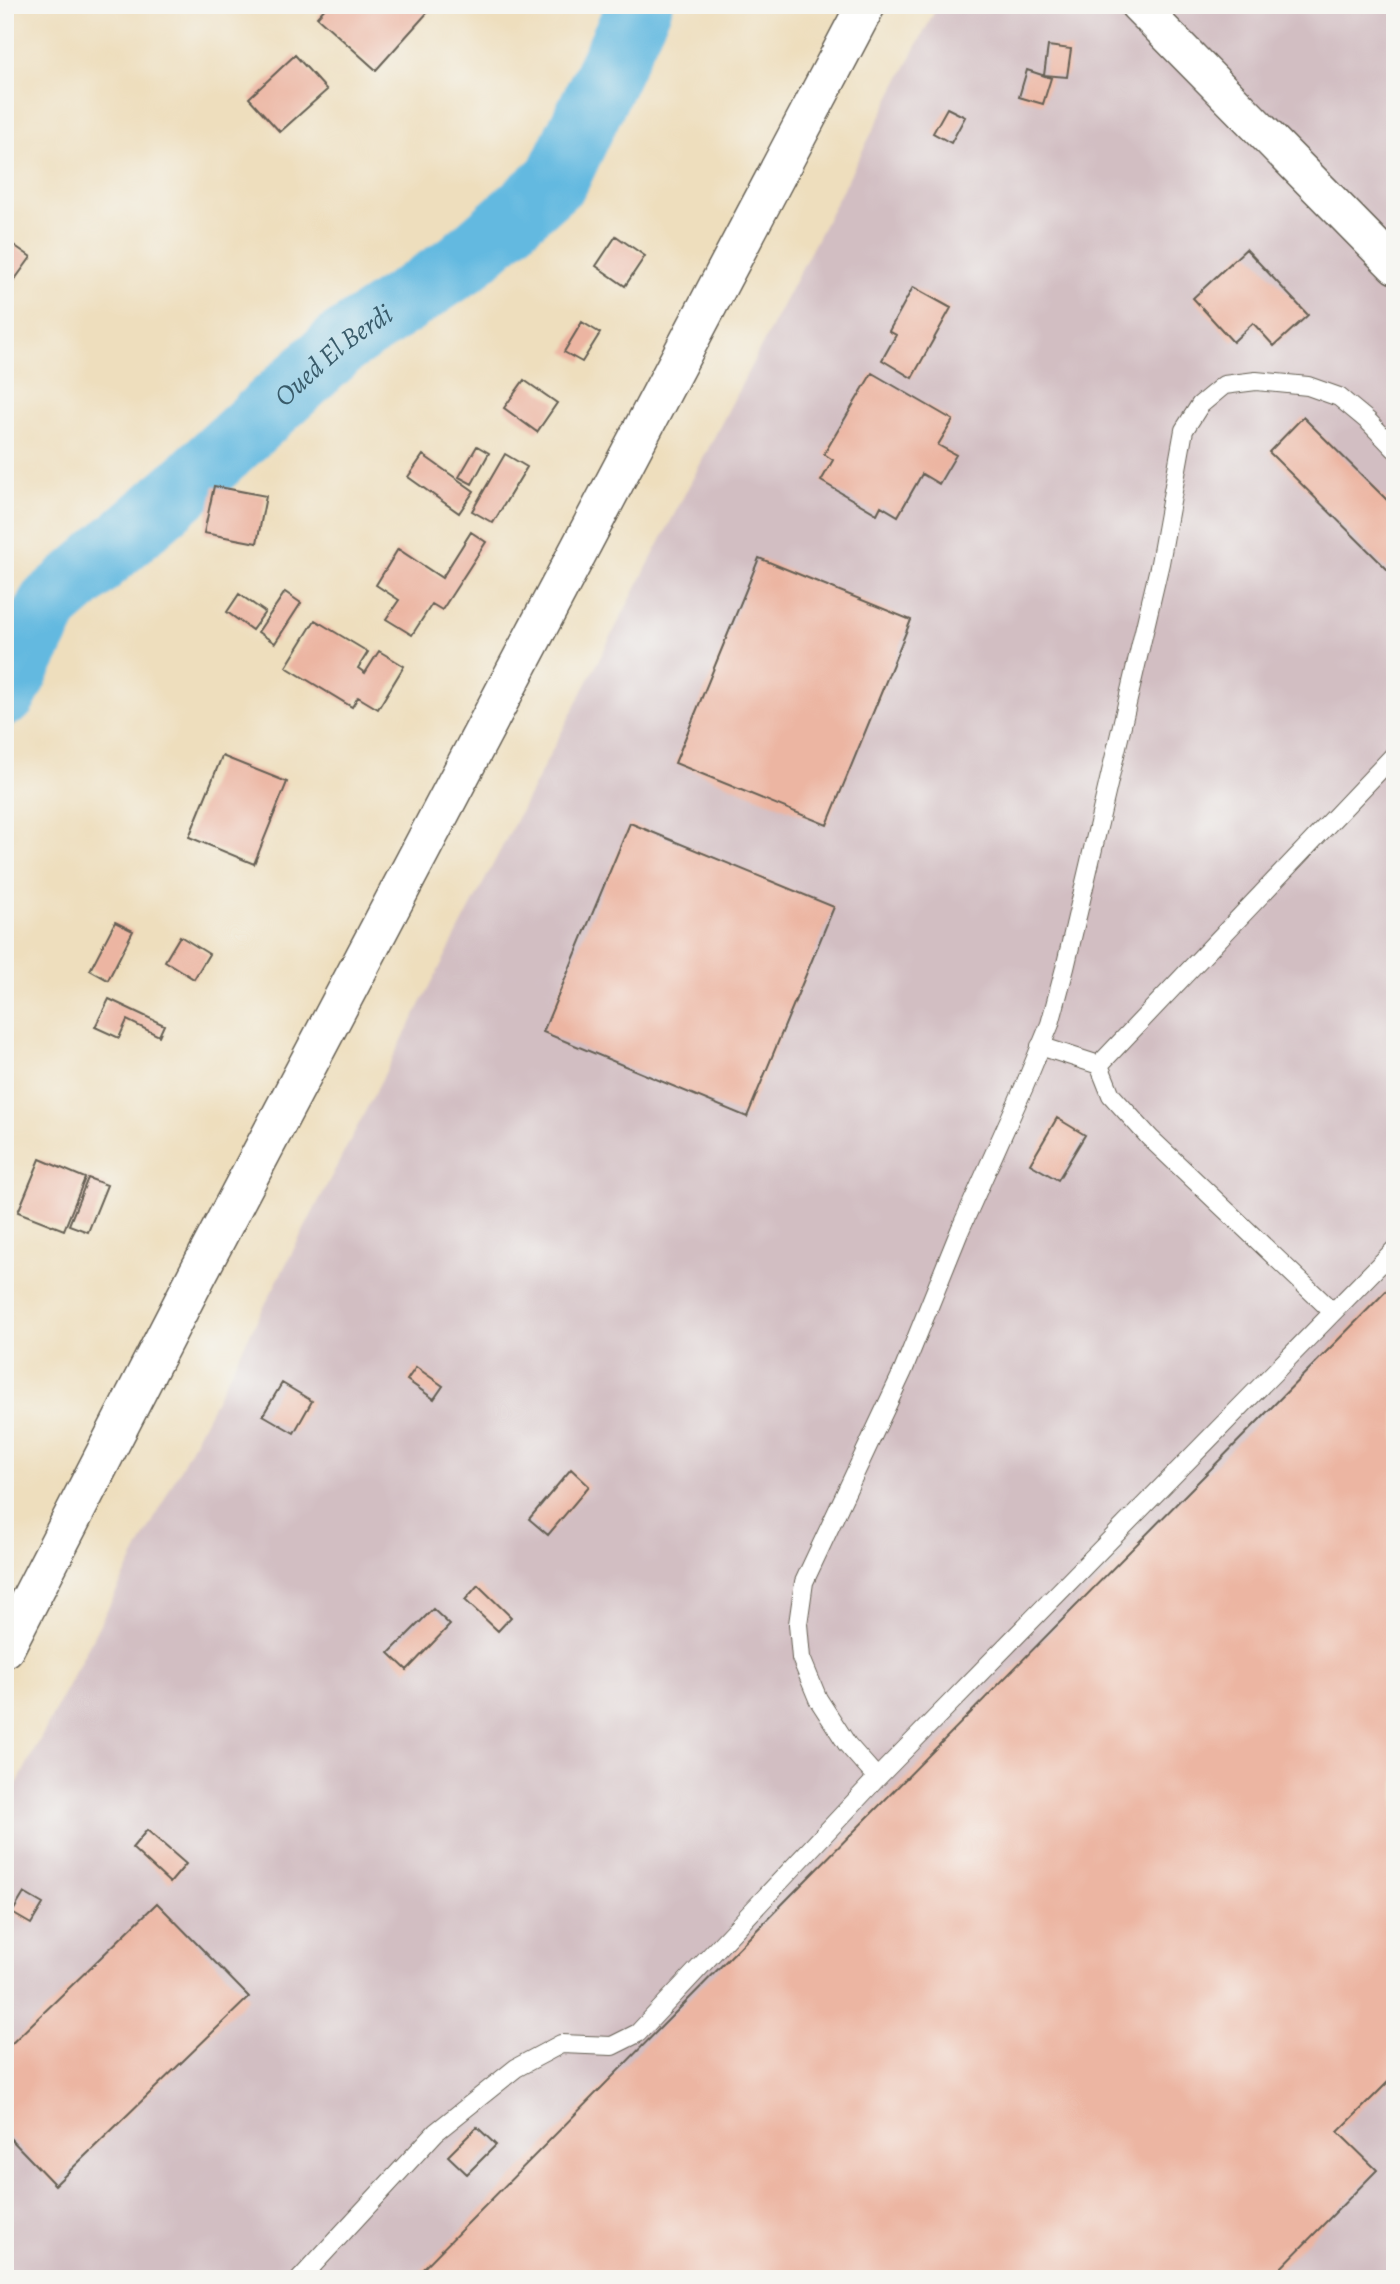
<svg xmlns="http://www.w3.org/2000/svg" width="1400" height="2284" font-family="Alegreya,serif">
<style>
.industrial{fill:#d2bec2}
.lines{fill:none;stroke-linecap:round;stroke-linejoin:round}
.river{stroke:#64b9e0;stroke-width:65}
.building{fill:#ecb5a2}
.lane-casing{stroke:#666054;stroke-width:20}
.street-casing{stroke:#666054;stroke-width:38}
.secondary-casing{stroke:#666054;stroke-width:41}
.lane{stroke:#fff;stroke-width:18}
.street{stroke:#fff;stroke-width:35}
.secondary{stroke:#fff;stroke-width:38}
.labels{text-anchor:middle;dominant-baseline:central;stroke-width:6;stroke-linejoin:round;paint-order:stroke}
.water-label{font-size:28px;font-style:italic;fill:#395b6a;stroke:#f6f6f2}
</style>
<rect width="100%" height="100%" fill="#f6f6f2"/>
<filter id="ink" filterUnits="userSpaceOnUse"><feTurbulence type="fractalNoise" baseFrequency=".0143" numOctaves="2"/><feDisplacementMap in="SourceGraphic" scale="14" xChannelSelector="R" yChannelSelector="G"/><feConvolveMatrix kernelMatrix="1 2 1 2 8 2 1 2 1" color-interpolation-filters="sRGB"/></filter>
<filter id="wash" filterUnits="userSpaceOnUse"><feTurbulence type="fractalNoise" baseFrequency=".00686" numOctaves="4" result="noise"/><feDisplacementMap in="SourceGraphic" scale="28" xChannelSelector="R" yChannelSelector="G"/><feGaussianBlur stdDeviation="1.57" result="paint"/><feColorMatrix in="noise" values="0 0 0 0 0 0 0 0 0 0 0 0 0 0 0 0 0 1.4 0 .05"/><feComposite in="paint" operator="in"/></filter>
<g filter="url(#wash)">
<rect width="100%" height="100%" fill="#eedebd"/>
<!-- industrial -->
<path class="industrial" d="M938,5H1395V2279H5V1807Z"/>
<g class="lines">
<!-- river -->
<path class="river" id="s1" d="M5,694L50,604L188,484L342,343L461,264L557,179L640,5"/>
</g>
<g id="blocks">
<!-- building -->
<path class="building" d="M328,5H421L428,12L376,70L317,17Z
M1048,46L1071,49L1067,77L1044,75Z
M295,55L327,90L280,132L249,98Z
M1027,70L1051,78L1043,104L1019,97Z
M947,108L965,117L951,143L933,133Z
M616,236L645,256L625,286L596,266Z
M5,239L31,257L5,293Z
M1246,249L1308,315L1274,346L1253,323L1233,342L1193,298Z
M913,287L951,308L912,378L882,360L896,335L889,331Z
M582,322L600,333L582,362L564,352Z
M872,373L953,420L938,445L956,455L939,484L922,474L898,516L881,506L877,514L821,481L833,460L824,454Z
M524,380L557,403L537,432L504,408Z
M1303,417L1395,508V577L1269,452Z
M477,446L489,453L472,484L459,477Z
M505,454L527,467L493,523L472,511Z
M423,455L474,491L459,513L408,477Z
M214,486L266,496L257,543L204,533Z
M471,532L486,542L442,610L432,604L412,635L386,619L399,600L376,585L398,549L442,578Z
M759,558L911,620L827,825L675,763Z
M285,592L301,603L275,643L258,632Z
M239,594L265,612L252,630L227,612Z
M315,620L368,652L358,668L365,673L379,651L404,666L378,709L358,697L352,707L286,667Z
M222,756L287,782L254,864L189,837Z
M630,823L834,907L747,1117L543,1032Z
M115,922L133,931L108,980L90,970Z
M180,936L209,954L194,979L165,961Z
M109,999L164,1025L159,1036L127,1020L119,1038L95,1027Z
M1057,1118L1085,1135L1058,1180L1030,1164Z
M40,1159L85,1178L64,1230L18,1212Z
M88,1178L107,1185L88,1232L69,1225Z
M1395,1282V2075L1338,2132L1377,2170L1270,2279H413Z
M416,1367L443,1386L434,1399L407,1380Z
M282,1383L312,1401L294,1433L263,1415Z
M571,1469L589,1486L548,1535L529,1519Z
M478,1585L511,1617L498,1631L465,1600Z
M433,1609L450,1625L407,1670L389,1653Z
M147,1830L186,1864L170,1883L132,1848Z
M24,1893L43,1904L31,1924L12,1913Z
M157,1903L249,1997L55,2185L5,2133V2050Z
M477,2127L496,2145L467,2174L448,2156Z"/>
</g>
</g>
<g filter="url(#ink)">
<use href="#blocks" fill-opacity="0" stroke="#666054" stroke-width="2"/>
<g class="lines">
<defs>
<path id="lane" d="M1040,1046L1099,1065L1395,754
M1099,1065L1111,1095L1150,1138L1333,1312
M877,1778L847,1744L818,1699L801,1658L798,1624L804,1582L903,1371L960,1230L1024,1087L1050,1024L1065,968L1160,563L1184,430L1200,405L1224,385L1256,381L1308,386L1339,397L1368,421L1395,449
M300,2279L436,2132L516,2068L561,2044L612,2046L638,2033L877,1778L1395,1249"/>
<path id="street" d="M1138,5L1395,266"/>
<path id="secondary" d="M5,1648L196,1277L866,5"/>
</defs>
<!-- lane casing -->
<use href="#lane" class="lane-casing"/>
<!-- street casing -->
<use href="#street" class="street-casing"/>
<!-- secondary casing -->
<use href="#secondary" class="secondary-casing"/>
<!-- lane -->
<use href="#lane" class="lane"/>
<!-- street -->
<use href="#street" class="street"/>
<!-- secondary -->
<use href="#secondary" class="secondary"/>
</g>
</g>
<g class="labels">
<!-- water labels -->
<g class="water-label">
<text stroke="none"><textPath href="#s1" startOffset="478">Oued El Berdi</textPath></text>
</g>
</g>
<!-- margin -->
<rect width="1400" height="2284" fill="none" stroke="#f6f6f2" stroke-width="28"/>
</svg>
